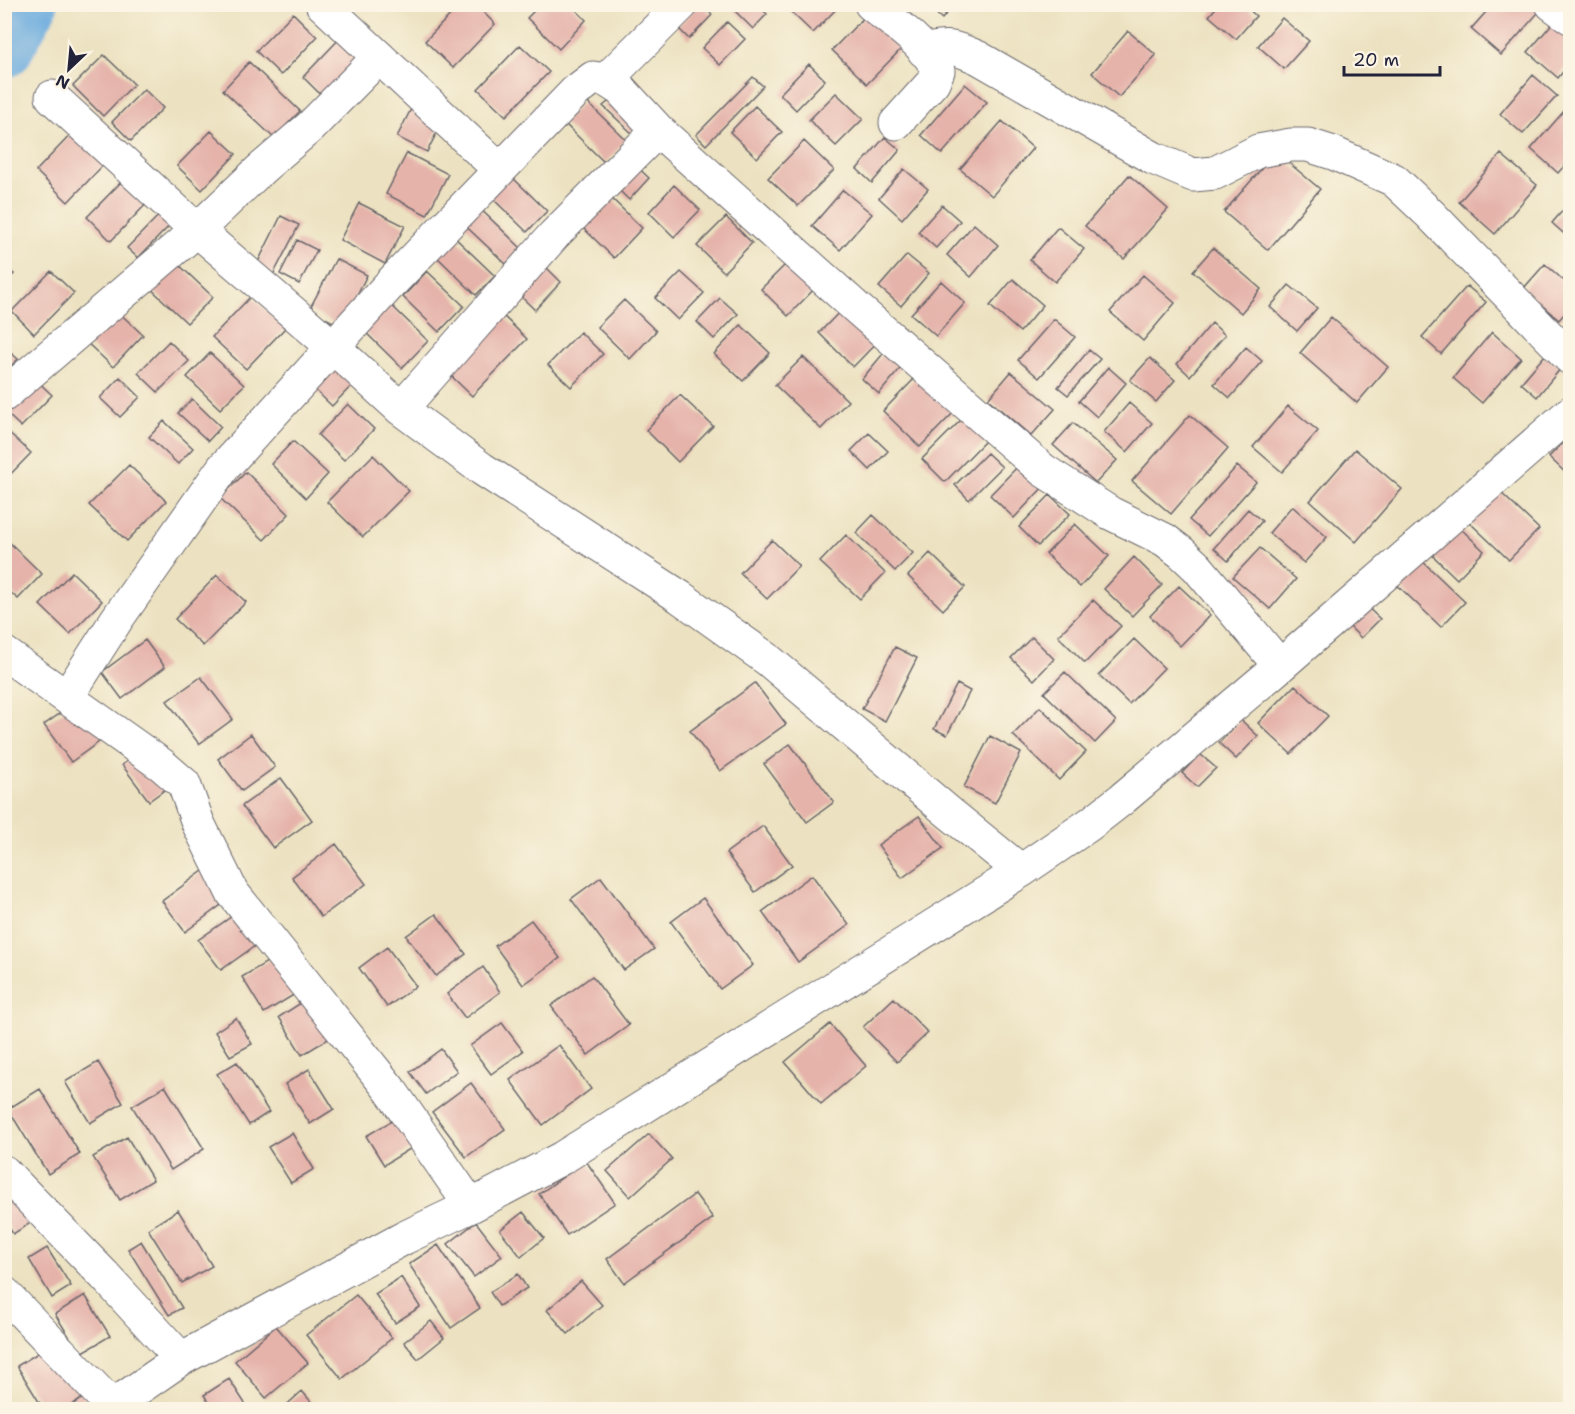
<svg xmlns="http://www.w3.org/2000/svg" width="1575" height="1414" font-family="'Shantell Sans',sans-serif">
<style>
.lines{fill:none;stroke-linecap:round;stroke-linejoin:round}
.river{stroke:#6aabde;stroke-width:58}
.building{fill:#e5b3aa}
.street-casing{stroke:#69656a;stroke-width:35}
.street{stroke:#fff;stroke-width:33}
</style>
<rect width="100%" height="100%" fill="#fcf5e5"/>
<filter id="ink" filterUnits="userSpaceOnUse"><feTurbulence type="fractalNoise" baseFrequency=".0167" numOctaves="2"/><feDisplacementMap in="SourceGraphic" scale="12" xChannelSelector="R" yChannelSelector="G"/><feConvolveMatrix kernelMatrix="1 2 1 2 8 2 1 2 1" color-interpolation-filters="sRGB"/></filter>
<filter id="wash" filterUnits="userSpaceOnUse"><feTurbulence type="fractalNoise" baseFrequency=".008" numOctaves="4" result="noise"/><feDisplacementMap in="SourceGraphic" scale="24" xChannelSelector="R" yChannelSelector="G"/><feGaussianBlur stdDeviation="1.35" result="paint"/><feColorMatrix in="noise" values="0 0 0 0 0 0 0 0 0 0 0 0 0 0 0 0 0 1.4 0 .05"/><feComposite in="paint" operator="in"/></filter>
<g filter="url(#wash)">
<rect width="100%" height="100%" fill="#ece2c1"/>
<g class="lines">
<!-- river -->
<path class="river" d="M4,49L29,4"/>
</g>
<g id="blocks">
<!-- building -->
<path class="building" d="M461,4H475L495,24L453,68L425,41Z
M541,4H570L586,20L559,49L527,18Z
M699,4H702L712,15L689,39L677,27Z
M728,4H757L767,14L753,29Z
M794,4H841L813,33L789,10Z
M926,4H955L942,19Z
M1219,4H1243L1256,16L1236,39L1209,16Z
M1493,4H1543L1544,6L1501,55L1471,29Z
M870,11L905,45L867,84L832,50Z
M293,13L317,37L281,75L256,51Z
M1282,18L1309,41L1284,69L1258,46Z
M1556,19L1570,32V63L1558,78L1528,52Z
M727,22L745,39L720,65L702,48Z
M1128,31L1156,55L1119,97L1092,73Z
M344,34L366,55L324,98L303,77Z
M520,45L549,72L506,116L478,89Z
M104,55L134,84L103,116L73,86Z
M249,62L300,111L274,138L223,90Z
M809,64L825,80L796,110L780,94Z
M1533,75L1557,96L1523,134L1500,114Z
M753,77L763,86L706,145L696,135Z
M965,84L987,102L942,154L921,135Z
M144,89L163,108L131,141L112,122Z
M836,93L863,119L836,146L809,120Z
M617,95L647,125L635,136L603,106Z
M585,100L626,140L605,163L563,122Z
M755,106L782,132L757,158L730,132Z
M411,109L441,124L427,152L397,137Z
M1565,110L1570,114V159L1558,173L1531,149Z
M1002,121L1033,148L992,196L960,169Z
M77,128L109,159L68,202L36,171Z
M211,131L236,154L202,190L177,166Z
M885,137L900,150L872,183L857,169Z
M804,141L834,170L798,206L768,178Z
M1276,152L1320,189L1268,250L1224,212Z
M407,153L448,174L427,215L386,194Z
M1501,154L1537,185L1495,234L1459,202Z
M630,160L649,178L629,200L610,181Z
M904,169L928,189L902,219L879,198Z
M510,175L547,211L527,232L489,195Z
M1129,175L1168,209L1124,259L1085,226Z
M123,180L147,203L111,241L87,217Z
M674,185L700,210L674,237L649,212Z
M603,190L642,228L614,258L575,220Z
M843,190L872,214L840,250L812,226Z
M472,201L521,248L506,264L456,217Z
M1570,202V239L1552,223Z
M359,203L405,226L385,264L340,240Z
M942,205L960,221L936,248L918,232Z
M161,213L171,224L138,258L127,248Z
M281,216L299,225L272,277L255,268Z
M726,217L752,243L724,272L697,246Z
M974,224L998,245L971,277L947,255Z
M1058,227L1084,249L1055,282L1030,260Z
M449,232L495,276L476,295L431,251Z
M297,240L317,250L299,284L280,274Z
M1213,248L1261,289L1241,313L1193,271Z
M907,255L929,273L901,306L879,287Z
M792,258L819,284L788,316L761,289Z
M336,259L367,275L341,326L309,310Z
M174,260L213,297L187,323L148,286Z
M539,260L561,282L535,310L511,287Z
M1545,264L1570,286V307L1559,320L1523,289Z
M4,266L14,274L4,284Z
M51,271L74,293L34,334L12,311Z
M427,271L464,306L439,332L403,297Z
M681,272L704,293L678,320L655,298Z
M1143,275L1175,303L1143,341L1110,312Z
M1013,279L1043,305L1020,332L990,306Z
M941,281L965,303L936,336L911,314Z
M1289,285L1317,308L1297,331L1270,307Z
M1467,286L1486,302L1441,354L1422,337Z
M251,296L285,328L246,369L212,337Z
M384,298L428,341L402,368L358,325Z
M720,298L738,314L714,339L697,322Z
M624,300L656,331L630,359L597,327Z
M849,302L884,335L853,367L819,333Z
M113,307L143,335L113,367L83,339Z
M498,311L527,339L472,396L443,368Z
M1331,317L1388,367L1357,403L1300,353Z
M1054,319L1075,337L1039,378L1018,360Z
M1212,323L1225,335L1190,376L1177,364Z
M741,325L770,353L743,381L714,354Z
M580,332L603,354L571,387L548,365Z
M1492,332L1521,358L1482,403L1453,378Z
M169,341L189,361L158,392L138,373Z
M4,347L18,359L4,373Z
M1246,347L1262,361L1230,398L1214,384Z
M887,349L904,364L879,394L862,379Z
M1089,350L1100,359L1068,395L1058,387Z
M210,353L244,385L220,409L187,377Z
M1545,355L1561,368L1537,397L1521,383Z
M803,357L848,401L821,429L775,385Z
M1150,358L1175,380L1156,402L1130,380Z
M340,360L359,378L332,406L313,388Z
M1108,367L1126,383L1097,417L1079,401Z
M1011,372L1055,409L1031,436L988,399Z
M920,373L957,409L920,447L883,411Z
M30,374L52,395L21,427L4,411V400Z
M120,377L140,397L120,417L100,398Z
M680,395L713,426L678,462L646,430Z
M192,399L221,427L208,441L178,413Z
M1129,403L1152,423L1127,452L1104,432Z
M348,404L374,429L344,460L318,435Z
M1288,406L1318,431L1282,472L1253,447Z
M1190,415L1228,448L1171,514L1132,481Z
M965,416L988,438L945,482L922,459Z
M164,421L193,448L178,464L149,437Z
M1073,423L1117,460L1096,483L1053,445Z
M4,428L31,453L4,481Z
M869,433L888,451L870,470L851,451Z
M1570,435V477L1549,457Z
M293,441L328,474L306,498L271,464Z
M1355,449L1402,489L1356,542L1310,501Z
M987,453L1002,467L969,500L955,485Z
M373,455L409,491L363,537L327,502Z
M1024,460L1047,483L1014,518L990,495Z
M129,465L166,501L127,541L89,505Z
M1237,466L1256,482L1208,536L1189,520Z
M246,472L289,514L264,540L220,498Z
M1498,490L1539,529L1509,560L1468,521Z
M1050,495L1070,514L1038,546L1019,527Z
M1292,506L1327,537L1304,563L1269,533Z
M1248,509L1262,521L1228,561L1214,548Z
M873,515L913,553L895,571L856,533Z
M1075,524L1109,556L1080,587L1046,554Z
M1456,524L1484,551L1457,579L1429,552Z
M846,535L885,573L860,599L820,562Z
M772,540L799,566L767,599L740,573Z
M8,541L42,574L18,599L4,587V545Z
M1260,548L1296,579L1270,609L1233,577Z
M930,553L965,587L943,610L908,576Z
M1414,553L1465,602L1441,627L1390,578Z
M1134,557L1162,585L1132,616L1104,589Z
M72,572L102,601L70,634L40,605Z
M217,575L246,602L203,646L175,619Z
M1179,586L1210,615L1180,646L1150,616Z
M1093,600L1121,626L1085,663L1058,636Z
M1362,602L1380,619L1361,638L1344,621Z
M1032,637L1054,659L1034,680L1011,658Z
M1134,639L1164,668L1129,704L1099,675Z
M145,640L165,667L122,699L102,672Z
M895,647L917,658L885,721L862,709Z
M1065,672L1116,721L1095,743L1044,693Z
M201,677L233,719L199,744L167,701Z
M755,683L786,724L720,771L690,731Z
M957,684L970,691L947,735L934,729Z
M1295,685L1328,716L1291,754L1258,723Z
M76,702L103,739L71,762L44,725Z
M1040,707L1086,752L1059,780L1013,735Z
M1241,720L1258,736L1236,759L1219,743Z
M251,734L275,767L242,791L218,759Z
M990,736L1021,753L995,803L964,787Z
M790,744L834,802L807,822L764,764Z
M147,746L174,783L149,801L122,765Z
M1200,754L1216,768L1197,787L1182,773Z
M281,778L312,820L273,848L242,806Z
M919,816L943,848L902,878L878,845Z
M763,826L792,865L755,892L726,853Z
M336,844L366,884L321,917L292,877Z
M207,868L229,899L185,932L162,901Z
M812,875L849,925L798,962L762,912Z
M601,877L654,949L624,970L571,899Z
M703,898L753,965L720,989L671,922Z
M241,910L266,938L221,970L198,940Z
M436,914L466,954L436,976L406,936Z
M531,920L560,958L523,985L495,946Z
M387,947L416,986L387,1007L359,968Z
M282,953L305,988L264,1013L242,977Z
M483,967L500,992L465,1018L447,994Z
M592,976L629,1025L588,1055L551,1006Z
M310,997L333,1036L302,1055L279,1017Z
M894,998L928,1033L897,1062L863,1027Z
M236,1018L252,1044L230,1056L215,1032Z
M502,1023L523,1051L491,1074L470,1046Z
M830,1024L866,1066L821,1104L785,1062Z
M559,1045L591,1089L543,1125L510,1080Z
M441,1049L457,1071L426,1094L410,1072Z
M98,1062L123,1103L90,1123L65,1082Z
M237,1062L269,1112L249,1125L217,1074Z
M309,1069L334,1109L310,1124L285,1084Z
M471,1083L505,1129L466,1157L432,1112Z
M165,1086L204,1149L171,1170L132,1106Z
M40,1089L80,1154L48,1174L8,1109Z
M400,1116L418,1144L384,1165L366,1136Z
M292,1133L314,1169L291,1183L268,1147Z
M649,1134L672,1159L630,1197L607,1171Z
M127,1137L153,1180L120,1200L93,1157Z
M4,1159L40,1217L13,1234L4,1219Z
M586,1161L615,1203L567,1235L539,1194Z
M695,1194L713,1218L624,1283L607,1259Z
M178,1210L212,1266L182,1283L148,1229Z
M523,1212L544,1238L521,1257L500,1230Z
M476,1222L502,1256L474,1277L448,1244Z
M141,1241L182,1308L169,1315L128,1249Z
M438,1245L480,1308L451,1328L409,1264Z
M47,1248L71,1286L52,1298L29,1259Z
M518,1274L527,1288L499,1306L490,1292Z
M401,1277L420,1307L395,1323L375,1294Z
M581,1281L602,1305L568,1334L547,1310Z
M85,1295L110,1336L80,1354L55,1314Z
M356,1295L392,1338L342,1379L306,1335Z
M431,1321L444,1338L418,1359L404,1342Z
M276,1326L308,1363L266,1398L235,1361Z
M57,1341L90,1394L63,1410H44L17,1366Z
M229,1379L248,1408L245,1410H213L204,1395Z
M302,1391L318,1410H281Z"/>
</g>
</g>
<g filter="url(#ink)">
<use href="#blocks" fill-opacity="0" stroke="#69656a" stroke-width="1.5"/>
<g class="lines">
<defs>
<path id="street" d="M322,4L500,170
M871,4C892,22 928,45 938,71L933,82L896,123
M1552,4L1570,17
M924,51C951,44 955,48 979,58L1153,158L1193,175L1215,173L1258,151L1291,145H1308L1333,153L1394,180L1430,214L1570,358
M606,80L682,4
M52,97L197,230L333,347L401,409L482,469L680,597L767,659L947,811L1021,871
M4,395L197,230L261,169L310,127L379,57
M401,409L554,235L658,130
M4,653L162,765L184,784L198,823L232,892L391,1091L471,1206
M67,697L117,619L223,468L391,283L576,91L593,78L606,80L620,89L658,130L859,310L1043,470L1110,513L1165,540L1182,553L1197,567L1280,666
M4,1172L105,1276L181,1359
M4,1293L112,1406
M107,1410L181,1359L404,1238L471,1206L562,1158L1021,871L1090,824L1122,799L1280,666L1570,413"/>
</defs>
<!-- street casing -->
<use href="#street" class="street-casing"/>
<!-- street -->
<use href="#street" class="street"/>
</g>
</g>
<!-- margin -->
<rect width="1575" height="1414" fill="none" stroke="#fcf5e5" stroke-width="24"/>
<!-- north arrow -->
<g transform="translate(69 69) rotate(206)" stroke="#fcf5e5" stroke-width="4.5" paint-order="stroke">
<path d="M0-4.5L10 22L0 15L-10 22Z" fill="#22223b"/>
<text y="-9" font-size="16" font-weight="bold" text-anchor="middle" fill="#22223b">N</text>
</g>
<!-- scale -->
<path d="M1344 66v9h96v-9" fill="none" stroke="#22223b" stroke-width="3"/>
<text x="1353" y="66" font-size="18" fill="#22223b" stroke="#fcf5e5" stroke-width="4.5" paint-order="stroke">20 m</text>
</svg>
